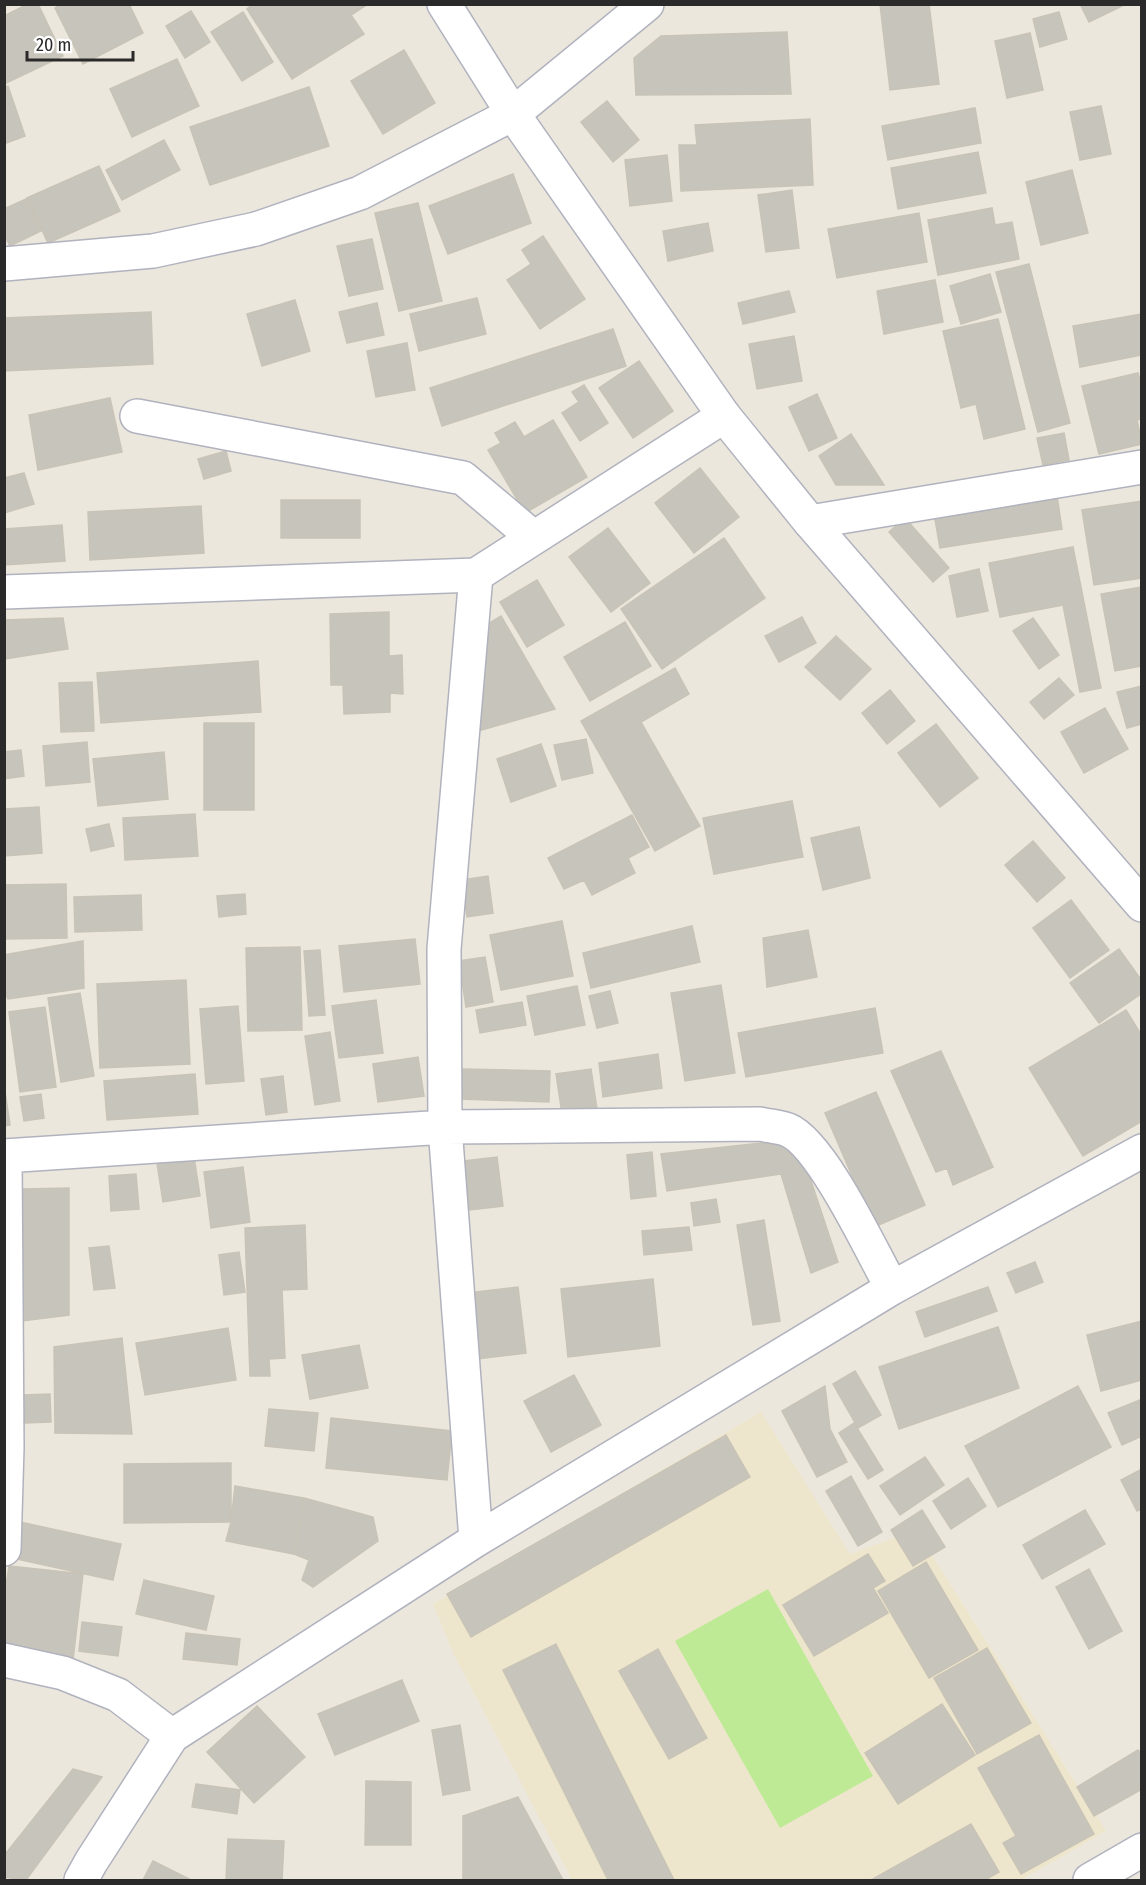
<svg xmlns="http://www.w3.org/2000/svg" width="1146" height="1885" font-family="'Fira Sans Condensed',sans-serif">
<style>
.education{fill:#eee6cc}
.pitch{fill:#beea95}
.building{fill:#c7c5bb;stroke:#c8c3b6;stroke-width:1.5}
.lines{fill:none;stroke-linecap:round;stroke-linejoin:round}
.minor-casing{stroke:#b0b2be;stroke-width:36}
.tertiary-casing{stroke:#b0b2be;stroke-width:36}
.minor{stroke:#fff;stroke-width:33}
.tertiary{stroke:#fff;stroke-width:33}
</style>
<rect width="100%" height="100%" fill="#ece7dd"/>
<!-- education -->
<path class="education" d="M761,1412L850,1554L916,1530L1106,1831L1021,1880H572L454,1655L433,1604Z"/>
<!-- pitch -->
<path class="pitch" d="M768,1589L873,1776L780,1828L675,1641Z"/>
<!-- building -->
<path class="building" d="M28,4H38L63,56L4,84V16Z
M62,4H129L143,33L83,64L55,8Z
M253,4H368L351,15L364,34L292,79L247,9Z
M880,4H929L939,84L890,90Z
M1080,4H1126L1089,22Z
M191,11L210,42L185,58L166,26Z
M243,12L273,62L242,81L211,32Z
M1059,12L1067,39L1040,47L1033,19Z
M787,32L791,94L636,95L634,58L661,36Z
M1030,33L1043,90L1007,98L995,41Z
M404,50L435,103L383,134L351,81Z
M177,59L199,106L132,137L110,89Z
M8,86L25,136L4,144V88Z
M309,87L329,146L210,185L190,127Z
M607,101L639,140L613,162L581,122Z
M1101,106L1111,154L1080,160L1070,112Z
M975,108L981,143L888,160L882,126Z
M810,119L813,185L681,191L679,145H697L695,125Z
M164,140L180,170L122,200L106,170Z
M978,152L986,193L898,209L891,168Z
M667,155L672,201L630,206L625,160Z
M99,166L120,211L48,243L27,198Z
M1072,170L1088,233L1041,245L1026,182Z
M513,174L531,223L448,254L429,206Z
M792,190L799,248L766,252L758,195Z
M26,199L41,231L10,246L4,234V209Z
M418,203L442,301L399,311L375,213Z
M992,208L995,225L1012,222L1019,259L938,275L928,220Z
M919,213L927,262L837,278L828,229Z
M708,223L713,251L668,261L663,231Z
M543,236L585,299L540,329L507,280L531,264L522,250Z
M372,239L383,289L349,296L337,246Z
M1029,264L1070,423L1038,432L996,272Z
M990,274L1001,312L961,324L950,286Z
M935,280L943,322L884,334L877,291Z
M789,291L795,312L743,324L738,303Z
M477,298L486,334L419,351L410,314Z
M295,300L310,351L262,366L247,314Z
M377,303L384,335L347,343L339,312Z
M151,312L153,364L4,371V318Z
M1142,314V355L1080,367L1073,326Z
M998,319L1025,429L984,439L976,404L961,408L943,331Z
M613,329L626,366L442,426L430,388Z
M794,336L802,381L757,389L749,344Z
M407,343L415,390L376,397L367,351Z
M639,361L673,411L633,438L599,388Z
M1138,373L1142,388V419L1137,420L1142,444L1099,454L1082,386Z
M584,385L608,423L580,441L562,413L579,402L572,392Z
M817,394L837,438L809,451L789,407Z
M110,398L122,452L38,470L29,415Z
M553,420L587,477L525,513L488,450L501,443L495,433L515,422L524,437Z
M1064,433L1069,460L1043,465L1037,438Z
M851,434L884,485H836L819,456Z
M226,451L231,471L204,479L198,459Z
M700,468L739,517L694,553L655,503Z
M24,473L34,504L4,513V478Z
M1056,489L1062,529L940,548L933,508Z
M281,500H360V538H281Z
M1142,501V578L1094,585L1082,510Z
M201,506L204,553L90,560L88,512Z
M905,518L949,568L933,582L889,532Z
M62,525L65,561L4,565V529Z
M608,528L650,583L611,612L569,557Z
M724,538L765,598L662,669L621,609Z
M1073,547L1101,688L1080,692L1063,605L1000,617L989,563Z
M979,569L988,611L957,617L949,576Z
M537,580L564,625L527,647L500,602Z
M1142,587V666L1115,671L1101,594Z
M389,612V656L402,655L403,694L390,693V712L344,714L343,685H331L330,614Z
M501,616L555,709L471,733L478,630Z
M802,617L816,643L779,662L765,636Z
M63,618L68,649L4,659V620Z
M1033,618L1059,655L1039,669L1013,631Z
M625,622L651,666L590,701L564,657Z
M836,636L871,669L840,700L805,667Z
M258,661L261,712L101,723L97,673Z
M675,668L689,694L641,722L700,826L655,851L581,721Z
M1059,678L1074,695L1044,719L1030,702Z
M92,682L94,731L61,732L59,683Z
M1142,686V724L1127,728L1117,692Z
M890,690L915,721L887,744L862,713Z
M1105,708L1128,749L1084,773L1061,732Z
M204,723H254V810H204Z
M936,724L978,778L940,807L898,753Z
M586,739L593,773L562,780L554,745Z
M87,742L90,782L46,786L43,746Z
M541,744L556,786L511,802L497,759Z
M21,750L24,776L4,779V752Z
M164,752L168,799L98,806L93,759Z
M792,801L803,857L714,874L703,818Z
M39,807L42,853L4,856V809Z
M195,814L198,856L125,860L123,818Z
M632,815L649,847L628,858L635,873L592,895L584,880L564,889L548,858Z
M109,824L114,846L91,851L86,829Z
M859,827L870,878L823,890L811,838Z
M1033,841L1065,878L1037,902L1005,865Z
M488,876L493,913L467,917L462,880Z
M66,884L67,938L4,939V885Z
M245,894L246,914L219,917L217,896Z
M141,895L142,930L75,932L74,897Z
M1071,900L1109,950L1070,978L1033,928Z
M562,921L573,976L501,990L490,935Z
M692,926L700,962L591,988L583,953Z
M808,930L817,977L767,987L763,938Z
M415,939L420,984L344,992L339,946Z
M83,941L84,988L8,999L4,991V955Z
M300,947L302,1030L248,1031L246,948Z
M1119,949L1142,981V993L1099,1023L1070,983Z
M320,950L325,1015L309,1016L304,951Z
M485,957L493,1002L466,1007L459,961Z
M186,980L190,1064L100,1068L97,984Z
M721,985L735,1073L685,1081L671,993Z
M577,986L585,1025L535,1035L527,996Z
M610,991L618,1023L597,1028L589,996Z
M80,993L94,1076L61,1082L48,998Z
M376,1000L383,1053L339,1058L332,1006Z
M522,1002L526,1025L480,1033L476,1010Z
M238,1006L244,1081L206,1084L200,1009Z
M45,1007L56,1087L20,1092L9,1012Z
M875,1008L883,1053L746,1077L738,1033Z
M1126,1010L1142,1036V1121L1083,1156L1029,1068Z
M330,1032L340,1101L315,1105L305,1036Z
M941,1051L993,1167L953,1185L947,1168L936,1172L891,1071Z
M658,1054L662,1088L603,1097L599,1063Z
M418,1057L424,1096L378,1102L373,1064Z
M461,1069L550,1071L549,1102L460,1099Z
M591,1069L597,1109L562,1114L556,1074Z
M195,1074L198,1114L107,1120L104,1081Z
M283,1076L287,1112L266,1115L261,1079Z
M4,1085L10,1125L4,1126Z
M876,1092L925,1205L874,1227L825,1113Z
M41,1094L44,1118L24,1121L20,1097Z
M781,1141L805,1163L838,1262L811,1273L781,1174L667,1191L661,1154Z
M652,1152L656,1196L631,1199L627,1155Z
M194,1157L200,1196L163,1202L157,1163Z
M497,1157L503,1206L470,1210L464,1161Z
M243,1167L250,1222L211,1228L204,1172Z
M136,1174L139,1209L111,1211L109,1176Z
M69,1188V1315L22,1321V1189Z
M716,1199L720,1222L694,1226L691,1203Z
M764,1220L780,1321L753,1325L737,1225Z
M305,1225L307,1289L282,1290L285,1358L269,1359L270,1376H250L245,1228Z
M689,1227L692,1250L644,1255L642,1231Z
M109,1246L115,1288L94,1290L89,1248Z
M239,1252L245,1292L224,1295L219,1255Z
M1035,1262L1043,1282L1016,1293L1007,1273Z
M653,1279L660,1346L568,1357L561,1289Z
M518,1287L526,1353L477,1359L468,1293Z
M988,1287L997,1311L925,1337L916,1312Z
M1142,1321V1380L1101,1391L1087,1335Z
M998,1327L1019,1388L899,1429L879,1367Z
M228,1328L236,1380L145,1395L136,1343Z
M122,1338L132,1434L55,1433L54,1347Z
M359,1345L368,1388L310,1399L302,1355Z
M855,1371L881,1415L858,1428L833,1384Z
M574,1375L601,1425L551,1452L524,1401Z
M825,1386L830,1429L847,1462L817,1477L782,1411Z
M1078,1386L1111,1447L998,1507L965,1446Z
M50,1394L51,1422L24,1423V1395Z
M1142,1399V1436L1122,1445L1108,1413Z
M269,1409L318,1413L314,1451L265,1446Z
M331,1418L452,1431L447,1480L326,1468Z
M854,1423L883,1470L868,1479L839,1433Z
M726,1435L750,1477L471,1637L447,1594Z
M925,1457L944,1485L900,1515L880,1486Z
M231,1463V1522L124,1523V1464Z
M1142,1469V1509L1137,1511L1121,1480Z
M851,1476L882,1532L858,1546L826,1491Z
M968,1478L986,1506L951,1529L933,1501Z
M235,1486L304,1498L294,1554L226,1541L231,1522Z
M304,1498L373,1517L378,1541L313,1587L302,1580L309,1560L294,1554Z
M922,1510L945,1547L913,1566L891,1530Z
M1085,1510L1105,1544L1042,1579L1023,1545Z
M20,1522L121,1544L113,1580L12,1558Z
M868,1554L885,1581L873,1588L888,1613L814,1656L783,1605Z
M926,1562L978,1650L929,1678L878,1591Z
M9,1566L83,1574L73,1660L4,1648V1599Z
M1089,1569L1122,1631L1089,1649L1056,1587Z
M144,1580L214,1596L206,1630L136,1614Z
M82,1622L122,1627L118,1656L79,1651Z
M186,1633L240,1639L237,1665L183,1659Z
M556,1644L674,1880H608L503,1670Z
M987,1648L1031,1723L977,1754L934,1678Z
M658,1649L707,1738L669,1759L619,1671Z
M402,1680L419,1721L335,1755L318,1714Z
M942,1704L975,1755L898,1804L865,1753Z
M257,1706L305,1757L254,1803L207,1752Z
M460,1725L470,1790L443,1795L432,1730Z
M1039,1735L1094,1834L1021,1874L1003,1843L1016,1836L978,1768Z
M1138,1750L1142,1755V1789L1094,1816L1077,1787Z
M73,1769L102,1777L26,1880L4,1877V1851L7,1852Z
M366,1781L411,1782V1845H365Z
M196,1784L240,1790L237,1814L192,1807Z
M518,1797L563,1880H463V1816Z
M971,1824L999,1872L985,1880H871Z
M228,1839L284,1841L282,1880H226Z
M153,1861L191,1880H143Z"/>
<g class="lines">
<defs>
<path id="minor" d="M4,264L153,251L256,229L360,193L513,114L647,4
M137,416L463,478L533,537
M810,522L1142,467
M476,575L444,949L445,1127L476,1540
M4,592L476,575L724,416
M4,1156L445,1127L760,1124C769,1126 780,1127 788,1130C822,1144 872,1252 892,1288
M4,1549L7,1447L5,1156
M4,1660L63,1673L118,1695L172,1736
M81,1880L91,1862L172,1736L476,1540L892,1288L1142,1151
M1090,1880L1142,1850"/>
<path id="tertiary" d="M444,4L513,114L724,416L810,522L1142,905"/>
</defs>
<!-- minor casing -->
<use href="#minor" class="minor-casing"/>
<!-- tertiary casing -->
<use href="#tertiary" class="tertiary-casing"/>
<!-- minor -->
<use href="#minor" class="minor"/>
<!-- tertiary -->
<use href="#tertiary" class="tertiary"/>
</g>
<!-- border -->
<rect width="1146" height="1885" fill="none" stroke="#2a2a2a" stroke-width="12"/>
<!-- scale -->
<path d="M27 51v9h106v-9" fill="none" stroke="#2a2a2a" stroke-width="3"/>
<text x="36" y="51" font-size="18" fill="#2a2a2a" stroke="#ffffff" stroke-width="4.5" paint-order="stroke">20 m</text>
</svg>
